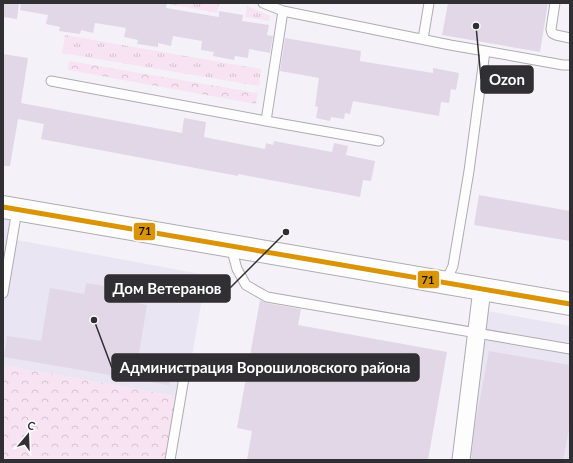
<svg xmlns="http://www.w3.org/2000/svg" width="573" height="463" font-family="Lato,sans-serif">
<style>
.built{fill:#e9e5f2}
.grass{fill:url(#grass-tufts)}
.forest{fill:url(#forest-crowns)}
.building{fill:#e2d7e6}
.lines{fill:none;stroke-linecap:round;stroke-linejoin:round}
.service-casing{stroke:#aeacb1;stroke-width:11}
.minor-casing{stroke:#aeacb1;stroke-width:19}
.tertiary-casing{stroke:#aeacb1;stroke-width:24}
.service{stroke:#fdfdfe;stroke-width:9}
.minor{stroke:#fdfdfe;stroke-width:17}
.tertiary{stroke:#fdfdfe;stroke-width:22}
.bus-1-casing{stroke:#fff;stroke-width:8}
.bus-1{stroke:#d99408;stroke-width:5}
.leader{fill:none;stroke:#302f33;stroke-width:1.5}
.callout-dot{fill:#302f33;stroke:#fff;stroke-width:1.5}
.callout{fill:#302f33;stroke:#302f33;stroke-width:1.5}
.callout-label{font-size:15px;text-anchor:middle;font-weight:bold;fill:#fff}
.line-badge{stroke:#fff;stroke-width:1.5}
.pale-badge-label{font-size:11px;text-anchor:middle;font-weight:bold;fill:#111}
</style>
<defs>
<pattern id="grass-tufts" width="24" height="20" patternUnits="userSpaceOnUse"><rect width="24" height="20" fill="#f7e3f1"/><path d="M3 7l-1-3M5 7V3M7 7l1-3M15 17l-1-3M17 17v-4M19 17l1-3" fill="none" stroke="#d4c3cf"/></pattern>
<pattern id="forest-crowns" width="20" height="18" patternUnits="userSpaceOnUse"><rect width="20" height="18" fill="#f7e3f1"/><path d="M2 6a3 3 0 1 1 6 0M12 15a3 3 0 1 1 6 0" fill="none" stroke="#d4c3cf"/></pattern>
</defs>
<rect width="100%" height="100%" fill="#f4f2f8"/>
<!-- built -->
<path class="built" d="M3,212L21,215L17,240L206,275L185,398L3,365Z
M482,310L570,326V460H455Z"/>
<!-- grass -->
<path class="grass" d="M169,3H219L217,13L168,4Z
M247,6L270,16L269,21L245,17Z
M65,35L261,69L259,86L62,53Z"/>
<!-- forest -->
<path class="forest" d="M69,61L258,93L256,104L68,70Z
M3,365L185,398L175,460H3Z"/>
<!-- building -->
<path class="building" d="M3,3H19L17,19L3,17Z
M21,3H167L166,8L219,17V11L243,15L242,21L269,25L267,35L273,36L270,53L249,49L248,58L235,56L234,60L213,56L214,52L201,50L202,41L173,36L171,46L158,43V47L137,44L138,40L124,37L126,28L95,23L93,33L81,30L80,34L59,31L60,27L46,24L48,15L20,10Z
M448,3H548L540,52L442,35Z
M285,38L361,51L360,61L433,73V68L459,73L456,90L451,89L449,103L441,102L439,116L353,101L350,114L345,113L344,119L331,117L330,121L316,118L318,107L315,106L319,78L280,71Z
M3,54L28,58L21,103L182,133L184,118L206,122L204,137L265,149L266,143L273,145L274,141L332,152L334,143L348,146L346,155L375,161L371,181L363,180L360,197L238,174V176L41,139L44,124L18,119L10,166H3Z
M479,195L570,211V241L474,225Z
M86,283L117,288L115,299L147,305L138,360L173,366L169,385L4,357L7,336L41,341L50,288L84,294Z
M260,300L266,303L301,309L298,325L447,352L428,460H247L252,431L237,428Z
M489,351L570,365V424L563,460H471L475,425Z"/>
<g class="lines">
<defs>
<path id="service" d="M263,3L283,11L450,45L485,51L469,171L453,266L445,283
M555,3L551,29L552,33L556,35L570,38
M283,11L266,121L379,141
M423,39L429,3
M485,51L563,65H570
M51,81L266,121
M231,247L237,269L246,285L267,297L570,349
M3,293L17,210
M170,460L186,366"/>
<path id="minor" d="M461,460L482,289"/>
<path id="tertiary" d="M3,207L570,304"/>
</defs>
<!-- service casing -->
<use href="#service" class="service-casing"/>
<!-- minor casing -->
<use href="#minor" class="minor-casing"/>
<!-- tertiary casing -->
<use href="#tertiary" class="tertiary-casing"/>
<!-- service -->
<use href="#service" class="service"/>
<!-- minor -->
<use href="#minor" class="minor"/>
<!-- tertiary -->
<use href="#tertiary" class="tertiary"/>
<defs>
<path id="bus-1" d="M3,207L570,304"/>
</defs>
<!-- bus-1 casing -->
<use href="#bus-1" class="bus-1-casing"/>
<!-- bus-1 -->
<use href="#bus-1" class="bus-1"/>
</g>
<!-- callouts -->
<path class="leader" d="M476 26L481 79M286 232L230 288M94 320L112 368"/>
<g class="callout-dot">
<circle cx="476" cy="26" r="4"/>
<circle cx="286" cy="232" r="4"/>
<circle cx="94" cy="320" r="4"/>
</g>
<g class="callout">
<rect x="481" y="66" width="52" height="27" rx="4"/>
<rect x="105" y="275" width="125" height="27" rx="4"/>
<rect x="112" y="354" width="307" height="27" rx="4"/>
</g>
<g class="callout-label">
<text x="507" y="85">Ozon</text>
<text x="167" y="294">Дом Ветеранов</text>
<text x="265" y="373">Администрация Ворошиловского района</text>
</g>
<g class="line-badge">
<rect x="133" y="222" width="23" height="19" rx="4" fill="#d99408"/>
<rect x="417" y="270" width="23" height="19" rx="4" fill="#d99408"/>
</g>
<g class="pale-badge-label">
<text x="145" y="235">71</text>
<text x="428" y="284">71</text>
</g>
<!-- border -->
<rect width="573" height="463" fill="none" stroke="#302f33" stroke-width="8"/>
<!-- north arrow -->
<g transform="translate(28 435) rotate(19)" stroke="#ffffff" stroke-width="3" paint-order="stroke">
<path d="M0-3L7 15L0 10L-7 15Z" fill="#302f33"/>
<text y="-6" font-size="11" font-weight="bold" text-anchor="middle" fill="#302f33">С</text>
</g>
</svg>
